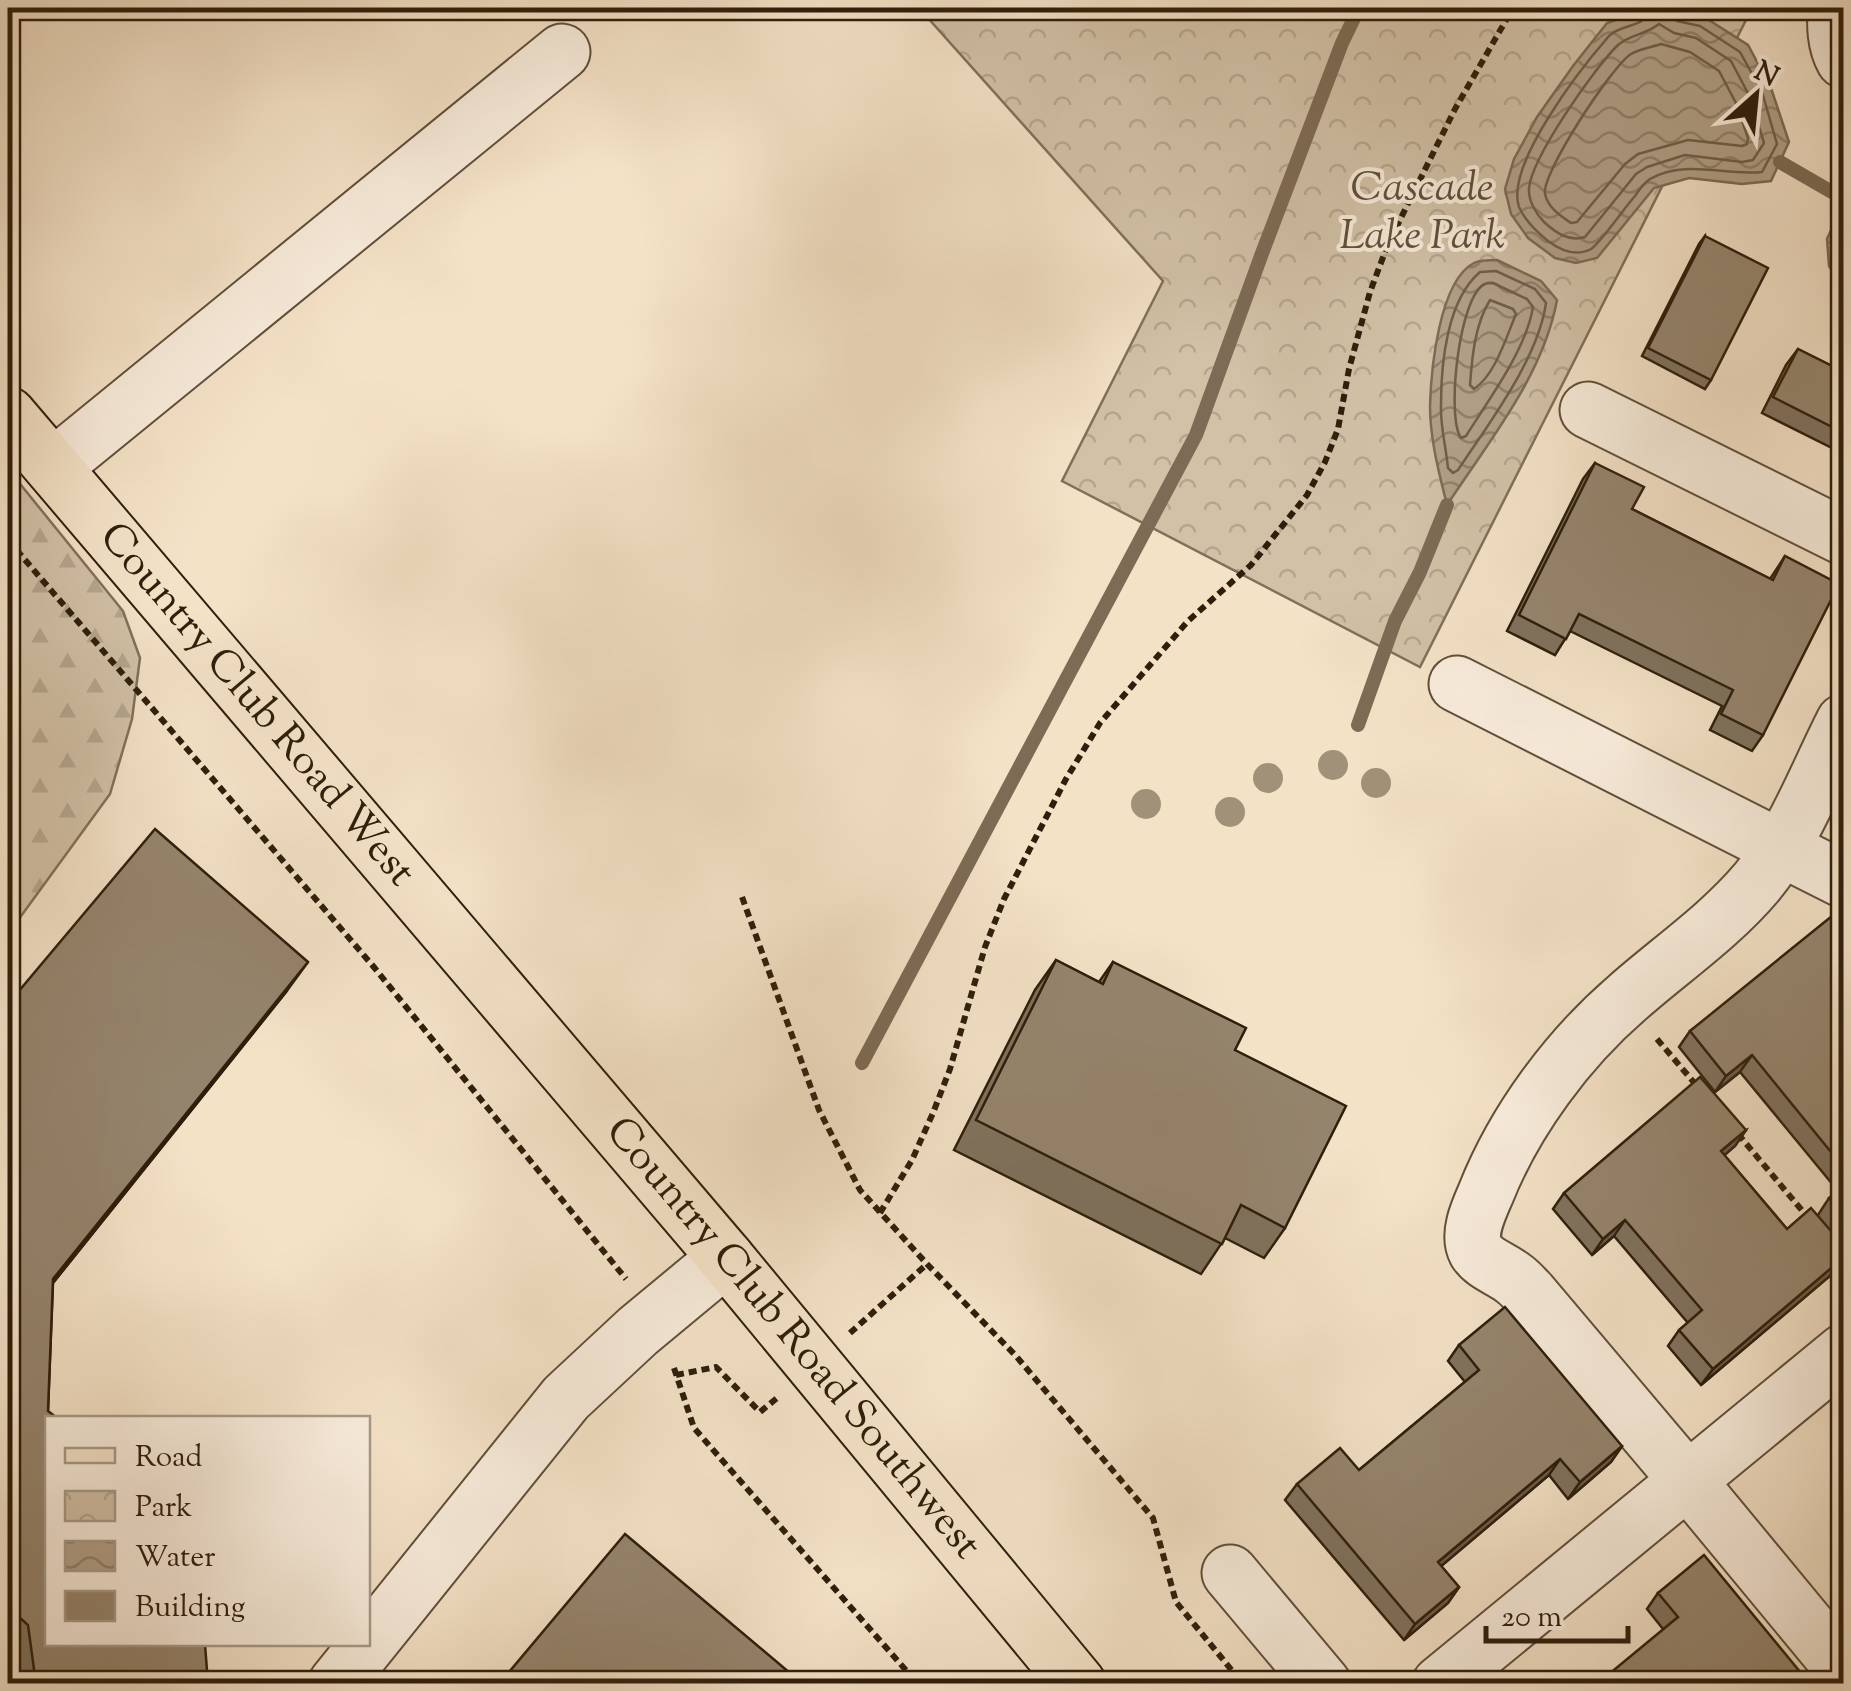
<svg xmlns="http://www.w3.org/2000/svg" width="1851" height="1691" font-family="'Sorts Mill Goudy',serif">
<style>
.forest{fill:url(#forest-firs);stroke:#807059;stroke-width:2.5}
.park{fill:url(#park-crowns);stroke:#807059;stroke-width:2.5}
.water{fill:url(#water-waves);stroke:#7d6b55;stroke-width:2.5}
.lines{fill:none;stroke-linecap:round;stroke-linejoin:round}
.shore{stroke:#705e49;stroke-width:2.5}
.stream{stroke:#7d6b55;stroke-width:14}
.minor-casing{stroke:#604f3a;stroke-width:59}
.major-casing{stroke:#2e1e0b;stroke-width:59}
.path{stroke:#2e1e0b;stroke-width:6;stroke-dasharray:8 5;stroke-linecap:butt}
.minor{stroke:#f8ecdb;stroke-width:55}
.major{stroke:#f4e2c7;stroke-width:55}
.tree{fill:#a29179}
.wall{fill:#80725e;stroke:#2e1e0b;stroke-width:2.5}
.shaded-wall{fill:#685c4c;stroke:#2e1e0b;stroke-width:2.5}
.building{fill:#95846d;stroke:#2e1e0b;stroke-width:2.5}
.labels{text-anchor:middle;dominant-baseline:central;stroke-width:8;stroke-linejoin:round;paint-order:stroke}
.park-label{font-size:42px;font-style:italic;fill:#5f4f3a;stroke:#f8ecdb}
.street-label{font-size:42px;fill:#2e1e0b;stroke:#f8ecdb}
</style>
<defs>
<pattern id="forest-firs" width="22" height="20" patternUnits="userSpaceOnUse" patternTransform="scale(2.5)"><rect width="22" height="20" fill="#d2c1a7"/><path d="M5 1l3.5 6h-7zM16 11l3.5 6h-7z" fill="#b5a58e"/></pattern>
<pattern id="park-crowns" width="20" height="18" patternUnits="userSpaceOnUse" patternTransform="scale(2.5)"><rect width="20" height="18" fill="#d2c1a7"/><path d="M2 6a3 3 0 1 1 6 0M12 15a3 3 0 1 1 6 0" fill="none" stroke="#b5a58e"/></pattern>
<pattern id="water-waves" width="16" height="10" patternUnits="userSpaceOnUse" patternTransform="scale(2.5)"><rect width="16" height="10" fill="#b19f87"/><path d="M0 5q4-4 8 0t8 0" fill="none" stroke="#90816d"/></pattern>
</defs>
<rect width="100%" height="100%" fill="#f4e2c7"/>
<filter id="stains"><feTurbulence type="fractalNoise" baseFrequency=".002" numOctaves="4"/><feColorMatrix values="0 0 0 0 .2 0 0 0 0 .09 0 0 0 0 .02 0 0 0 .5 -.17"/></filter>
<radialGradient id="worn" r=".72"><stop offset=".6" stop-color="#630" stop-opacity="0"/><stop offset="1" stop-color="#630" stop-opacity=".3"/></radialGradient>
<!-- forest -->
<path class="forest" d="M8,469L123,611L140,658L132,719L110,794L8,934Z"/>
<!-- park -->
<path class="park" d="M919,8H1752L1420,667L1062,481L1163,281Z"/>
<!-- water -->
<path class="water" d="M1652,8L1704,17L1748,45L1771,88L1789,142L1771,181L1742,184L1689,178L1654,188L1597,258L1576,263L1555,258L1528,238L1511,214L1505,189L1514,159L1537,117L1573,66L1607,23Z
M1843,204V288L1829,266L1827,239Z
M1497,260L1541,281L1557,300C1543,376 1489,441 1447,505C1439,473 1430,439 1430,406C1431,370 1439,281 1474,263C1480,260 1490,260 1497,260Z"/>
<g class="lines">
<!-- shore -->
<path class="shore" d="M1649,8C1647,29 1621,23 1609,36C1581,68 1505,165 1519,207C1525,221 1537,232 1548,241C1560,250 1576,257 1591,249C1601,242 1625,207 1635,196C1639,190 1644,183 1650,179C1685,159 1725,176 1762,172L1777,144L1762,92L1740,52L1700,26L1677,21L1672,15L1671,8
M1659,24L1674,33L1696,38L1731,61L1750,97L1764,143L1753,160L1742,162L1685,155L1647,167L1636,174L1585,237C1569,242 1556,233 1544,222C1536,214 1528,200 1529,188C1532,157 1595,67 1618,45C1629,35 1647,34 1659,24Z
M1661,44L1690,52L1719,71L1736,103L1748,138L1747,144L1742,146L1688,140L1638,154L1625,164L1577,222L1571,223C1561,216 1548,208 1545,194C1541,174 1612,66 1631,54C1639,49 1652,47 1661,44Z
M1496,271L1535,289L1546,303C1538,359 1489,423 1458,470L1453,473L1448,468C1446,447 1440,425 1441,405C1441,363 1447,300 1480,272Z
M1493,283L1527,299L1533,307C1526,350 1489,399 1466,436L1461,438C1446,417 1459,295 1485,284C1487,283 1490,283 1493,283Z
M1490,300L1513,309L1516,314C1506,338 1495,375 1474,389L1470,385C1472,357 1475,324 1490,300Z"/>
<!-- stream -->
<path class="stream" d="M1780,162L1844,199
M1358,725L1395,621L1420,572L1447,505
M862,1063L1196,435L1261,256L1342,43L1359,8"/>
<defs>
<path id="minor" d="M1836,8C1835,25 1835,44 1844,60
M1588,410L1844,537
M53,467L562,52
M1457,684L1844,880
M1844,722C1818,773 1793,839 1757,882C1720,926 1670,960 1627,998C1568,1049 1515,1120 1486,1193C1479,1209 1467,1234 1476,1251C1484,1264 1502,1269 1513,1278C1519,1282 1524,1288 1529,1293L1687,1480L1844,1670
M1230,1573L1323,1684
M336,1684L566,1398L638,1331L726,1258
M1440,1684L1844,1352"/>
<g id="major">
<path id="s1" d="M8,415L726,1258L1078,1684"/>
</g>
</defs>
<!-- minor casing -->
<use href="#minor" class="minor-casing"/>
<!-- major casing -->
<use href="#major" class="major-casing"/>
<!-- path -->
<path class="path" d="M8,540L373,966L626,1279
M742,897L819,1110L860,1190L927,1264L1016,1356L1153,1518L1176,1602L1243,1684
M1657,1039L1697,1086
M1738,1134L1810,1220
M880,1213L912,1160L933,1113L950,1069L985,947L1004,899L1066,779L1100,723L1188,621L1251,565L1307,495L1325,462L1338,429L1349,369L1370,292L1388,244L1455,109L1513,8
M850,1333L927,1264
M674,1368L694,1428L918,1684
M676,1375L716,1367L760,1412L777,1398"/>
<!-- minor -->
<use href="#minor" class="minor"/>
<!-- major -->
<use href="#major" class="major"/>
</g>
<!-- trees -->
<g class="tree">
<circle cx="1333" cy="765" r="15"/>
<circle cx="1268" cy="778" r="15"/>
<circle cx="1376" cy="783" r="15"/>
<circle cx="1146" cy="804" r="15"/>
<circle cx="1230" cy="812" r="15"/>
</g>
<!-- wall -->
<path class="wall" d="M1705,236L1711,380L1705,389L1642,356L1699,244Z
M1798,349L1844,372V454L1762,413L1786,365Z
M1595,463L1632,509L1770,579L1785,556L1763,735L1752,751L1710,730L1722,706L1570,631L1555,655L1507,631L1583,479Z
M1844,931V1261L1838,1269L1701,1385L1668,1346L1679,1330L1688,1323L1614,1236L1592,1255L1553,1209L1564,1193L1746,1130L1735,1146L1724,1155L1787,1229L1818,1215L1829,1198L1838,1191L1740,1072L1715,1092L1679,1047L1690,1031Z
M1056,960L1099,982L1113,962L1235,1050L1285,1228L1264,1258L1225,1238L1201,1274L954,1150L1035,990Z
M286,992L53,1283L48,1411L208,1684H11L8,1658V1004Z
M1459,1345L1622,1446L1611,1462L1568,1499L1549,1475L1441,1566L1459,1587L1448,1603L1404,1640L1285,1500L1297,1484L1359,1470L1465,1382L1448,1361Z
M1658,1593L1810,1684L1663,1629L1647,1609Z"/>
<!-- shaded-wall -->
<path class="shaded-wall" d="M308,962L286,992L32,1309L53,1279Z
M1752,1055L1740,1072L1715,1092L1726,1076Z
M1746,1130L1735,1146L1710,1168L1721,1151Z
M1625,1220L1614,1236L1592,1255L1603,1239Z
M1844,1257V1261L1838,1269L1701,1385L1713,1369Z
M1622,1446L1611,1462L1568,1499L1580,1482Z
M1560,1459L1549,1475L1427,1578L1438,1562Z
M1459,1587L1448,1603L1404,1640L1415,1624Z"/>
<!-- building -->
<path class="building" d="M1705,236L1768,268L1711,380L1648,348Z
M1798,349L1844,372V433L1773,397Z
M1595,463L1644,487L1632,509L1773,580L1785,556L1839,584L1763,735L1721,714L1733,690L1579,614L1566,639L1519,615Z
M155,829L308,962L53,1279L48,1411L57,1418H48V1644H205L208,1684H36L28,1625L8,1607V1004Z
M1832,916L1844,931V1168L1752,1055L1726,1076L1690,1031Z
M1056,960L1103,984L1113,962L1246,1028L1235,1050L1346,1106L1285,1228L1241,1205L1222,1244L976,1120Z
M1700,1077L1746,1130L1721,1151L1787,1229L1811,1208L1844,1246V1257L1713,1369L1679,1330L1702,1310L1625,1220L1603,1239L1564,1193Z
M1844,1187V1216L1829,1198Z
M1505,1307L1622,1446L1580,1482L1560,1459L1438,1562L1459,1587L1415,1624L1297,1484L1340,1448L1359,1470L1479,1370L1459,1345Z
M625,1534L803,1684H499Z
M1704,1555L1810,1684H1597L1678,1617L1658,1593Z"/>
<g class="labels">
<!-- park labels -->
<g class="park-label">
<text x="1422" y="190">Cascade<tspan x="1422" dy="48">Lake Park</tspan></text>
</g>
<!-- street labels -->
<g class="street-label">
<text stroke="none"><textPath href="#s1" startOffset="382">Country Club Road West</textPath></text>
<text stroke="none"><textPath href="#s1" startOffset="1212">Country Club Road Southwest</textPath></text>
</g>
</g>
<!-- margin -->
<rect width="1851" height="1691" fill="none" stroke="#f4e2c7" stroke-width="40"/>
<rect x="10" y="10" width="1831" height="1671" fill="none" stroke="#2e1e0b" stroke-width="5"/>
<rect x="20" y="20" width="1811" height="1651" fill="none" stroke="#2e1e0b" stroke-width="2.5"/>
<!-- legend -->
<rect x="45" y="1416" width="325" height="230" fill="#f8ecdb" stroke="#a79a88" stroke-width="2.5"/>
<rect x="65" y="1448" width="50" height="15" fill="#f4e2c7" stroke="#a79a88" stroke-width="2.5"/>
<text x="135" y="1466" font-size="30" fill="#2e1e0b">Road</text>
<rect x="65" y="1491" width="50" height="30" fill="url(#park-crowns)" stroke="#a79a88" stroke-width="2.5"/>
<text x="135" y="1516" font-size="30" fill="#2e1e0b">Park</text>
<rect x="65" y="1541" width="50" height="30" fill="url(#water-waves)" stroke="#a79a88" stroke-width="2.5"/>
<text x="135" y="1566" font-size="30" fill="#2e1e0b">Water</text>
<rect x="65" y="1591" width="50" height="30" fill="#95846d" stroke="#a79a88" stroke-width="2.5"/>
<text x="135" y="1616" font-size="30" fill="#2e1e0b">Building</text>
<!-- north arrow -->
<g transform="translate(1756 95) rotate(27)" stroke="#f8ecdb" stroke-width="8" paint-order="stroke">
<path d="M0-8L18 38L0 25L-18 38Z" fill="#2e1e0b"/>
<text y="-15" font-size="28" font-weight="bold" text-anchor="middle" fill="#2e1e0b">N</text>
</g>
<!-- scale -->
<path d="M1486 1626v15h142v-15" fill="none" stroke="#2e1e0b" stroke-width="5"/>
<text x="1501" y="1626" font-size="30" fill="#2e1e0b" stroke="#f8ecdb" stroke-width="8" paint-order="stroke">20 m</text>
<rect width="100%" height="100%" filter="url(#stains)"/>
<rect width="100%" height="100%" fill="url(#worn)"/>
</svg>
